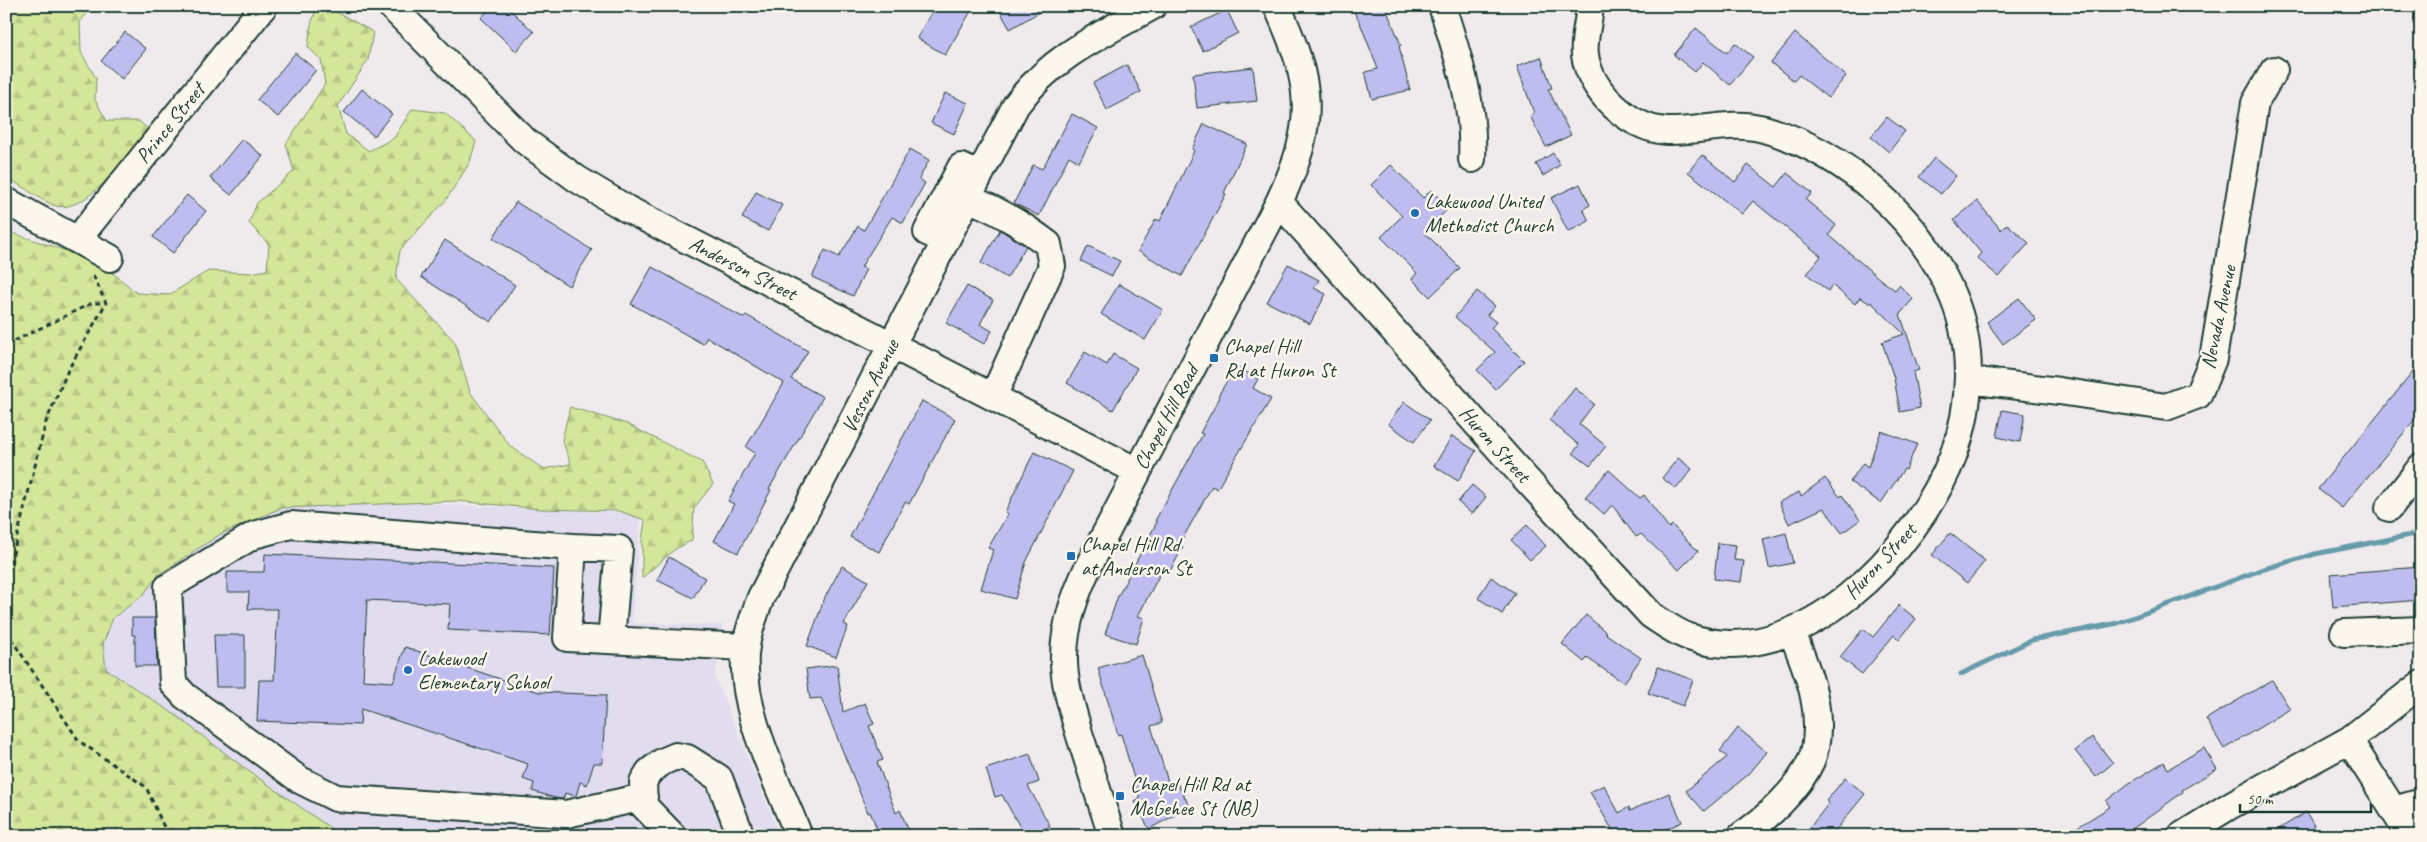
<svg xmlns="http://www.w3.org/2000/svg" width="2427" height="842" font-family="Caveat,sans-serif">
<style>
.built{fill:#e1ddee}
.forest{fill:url(#forest-firs);stroke:#7a9267}
.lines{fill:none;stroke-linecap:round;stroke-linejoin:round}
.stream{stroke:#679baa;stroke-width:5}
.building{fill:#bfbdef;stroke:#1f3d34}
.minor-casing{stroke:#1f3d34;stroke-width:30}
.path{stroke:#1f3d34;stroke-width:3;stroke-dasharray:5 4;stroke-linecap:butt}
.minor{stroke:#fbf7ec;stroke-width:26}
.poi-dot{fill:#1f6fb2;stroke:#fbf7ec;stroke-width:2}
.labels{text-anchor:middle;dominant-baseline:central;stroke-width:5;stroke-linejoin:round;paint-order:stroke}
.street-label{font-size:21px;fill:#1f3d34;stroke:#fbf7ec}
.poi-label{font-size:21px;fill:#1f3d34;stroke:#fbf7ec;text-anchor:start}
</style>
<defs>
<pattern id="forest-firs" width="22" height="20" patternUnits="userSpaceOnUse" patternTransform="scale(1.25)"><rect width="22" height="20" fill="#d4e69a"/><path d="M5 1l3.5 6h-7zM16 11l3.5 6h-7z" fill="#b6c685"/></pattern>
</defs>
<rect width="100%" height="100%" fill="#efebed"/>
<filter id="ink" filterUnits="userSpaceOnUse"><feTurbulence type="fractalNoise" baseFrequency=".02" numOctaves="2"/><feDisplacementMap in="SourceGraphic" scale="10" xChannelSelector="R" yChannelSelector="G"/><feConvolveMatrix kernelMatrix="1 2 1 2 8 2 1 2 1" color-interpolation-filters="sRGB"/></filter>
<g filter="url(#ink)">
<!-- built -->
<path class="built" d="M289,497L641,514L632,623L723,625L715,677L780,836H350L307,821L92,663L93,601Z"/>
<!-- forest -->
<path class="forest" d="M6,6H93L80,22L81,52L96,78L95,100L107,121H139L148,129C131,151 86,218 53,205C37,198 21,185 6,177Z
M317,6H326L373,32L368,60L338,106L346,134L369,151L394,138L412,109L445,113L476,141L470,162L446,200L400,250L396,279L455,342L470,392L510,446L543,469L571,464L562,440L570,407L627,424L702,462L713,484L694,508L692,540L674,550L642,578V541L645,520L619,511L541,509L456,501L281,508L219,535L158,575L143,595L113,618L103,644L106,669L174,714L247,770L342,836H6V231L64,250L114,274L137,293L169,295L208,271L251,273L267,270L269,245L249,223L257,203L294,171L286,144L325,84L321,60L308,47L311,24Z"/>
<g class="lines">
<!-- stream -->
<path class="stream" d="M1961,674L2032,640L2118,623L2261,570L2315,554L2421,533"/>
</g>
<!-- building -->
<path class="building" d="M492,6H506L534,32L516,51L481,18Z
M935,6H974L945,55L917,38Z
M997,6H1050L1010,29Z
M1351,6H1385L1401,45L1399,46L1410,90L1372,99L1365,72L1378,69L1360,23Z
M1227,10L1238,33L1203,51L1191,27Z
M1696,28L1727,53L1735,43L1753,57L1730,85L1703,62L1695,72L1674,55Z
M125,32L146,49L122,79L101,61Z
M1795,33L1846,76L1828,98L1799,75L1794,81L1771,63Z
M295,53L316,70L278,117L257,100Z
M1541,57L1552,88L1548,89L1571,135L1546,147L1530,116L1534,113L1517,66Z
M1127,65L1141,92L1107,110L1093,83Z
M1253,67L1257,101L1197,108L1193,74Z
M362,89L392,114L374,136L344,112Z
M945,93L968,103L954,134L931,123Z
M1072,114L1098,128L1079,162L1069,156L1039,216L1014,203L1033,165L1042,169Z
M1887,117L1905,131L1889,152L1871,137Z
M1204,124L1247,144L1224,193L1226,194L1182,276L1138,251L1156,219L1160,221L1194,151L1192,149Z
M242,139L263,156L231,195L210,178Z
M910,149L929,160L919,179L925,183L903,223L892,217L861,267L866,269L853,296L812,277L825,250L839,257L858,226L864,230Z
M1553,153L1560,165L1543,176L1536,164Z
M1702,155L1735,182L1748,165L1776,187L1787,173L1812,193L1806,200L1836,225L1829,235L1881,280L1895,290L1899,285L1913,299L1900,314L1919,370L1913,372L1920,408L1900,412L1894,378L1882,342L1904,334L1871,302L1870,304L1860,297L1855,304L1832,285L1828,291L1807,274L1821,256L1753,201L1742,214L1688,172Z
M1934,158L1956,176L1941,194L1919,177Z
M1391,165L1423,198L1431,190L1449,208L1424,232L1460,268L1430,297L1412,279L1417,273L1381,237L1402,216L1371,185Z
M1580,184L1590,205L1583,209L1589,221L1568,232L1551,198Z
M756,192L782,205L768,231L742,218Z
M187,195L206,211L173,253L153,237Z
M1977,201L2001,230L2007,224L2029,243L1999,277L1977,258L1981,253L1954,220Z
M516,202L592,250L569,286L493,238Z
M1000,230L1026,246L1007,278L981,263Z
M445,240L515,285L491,322L421,277Z
M1088,246L1120,261L1112,276L1081,261Z
M1288,264L1319,280L1314,288L1326,294L1310,324L1267,302Z
M652,267L744,318L746,315L808,351L791,379L823,397L769,489L771,490L738,553L714,541L734,504L728,501L755,453L746,447L784,383L707,337L703,344L631,304Z
M1119,284L1163,310L1145,340L1101,314Z
M967,286L993,300L980,324L992,331L984,344L946,323Z
M1477,291L1495,306L1487,315L1496,322L1491,328L1524,361L1496,389L1477,370L1495,352L1455,317Z
M2019,298L2036,320L2003,344L1987,322Z
M1085,352L1107,365L1113,354L1137,368L1113,410L1067,383Z
M2421,362V412L2342,508L2318,489Z
M1236,366L1258,379L1253,388L1271,399L1217,489L1212,486L1179,545L1183,547L1170,571L1163,568L1138,616L1144,618L1136,644L1105,634L1118,596L1157,522L1155,521L1203,434L1200,433L1220,397L1218,396Z
M1575,388L1594,404L1579,424L1606,446L1590,466L1573,453L1579,445L1549,420Z
M922,401L955,419L909,504L905,502L879,552L850,537Z
M1404,402L1430,420L1414,442L1388,424Z
M2002,410L2025,414L2020,442L1997,437Z
M1881,431L1917,444L1906,470L1904,469L1881,503L1850,482L1863,463L1868,467Z
M1452,436L1476,451L1458,481L1434,466Z
M1034,452L1073,471L1026,562L1015,599L981,589L993,550L988,548L1008,514L1005,512Z
M1678,458L1692,469L1676,489L1662,478Z
M1609,470L1640,498L1644,495L1669,528L1672,525L1698,551L1679,570L1641,534L1636,537L1612,505L1604,514L1585,497Z
M1825,478L1840,497L1842,495L1860,520L1842,533L1824,508L1789,524L1779,502L1799,492L1801,496Z
M1472,485L1486,497L1472,514L1458,502Z
M1527,525L1546,546L1530,560L1511,540Z
M1786,533L1793,563L1769,568L1763,539Z
M1950,533L1985,561L1967,583L1932,555Z
M1718,543L1736,545L1734,560L1744,561L1741,582L1714,579Z
M265,554L554,568L550,635L448,630L450,604L367,600L363,680L393,682L405,647L539,692L606,695L602,763H594L587,785L580,782L576,796L565,793L563,799L555,798L532,791L534,783L523,779L528,764L361,709L360,725L257,721L259,680H274L278,609H248L249,592H227V572H264Z
M669,557L705,578L693,598L657,580Z
M842,566L868,581L844,624L848,626L836,657L807,646L825,597Z
M2421,567V600L2333,607L2330,574Z
M1491,577L1515,593L1502,614L1478,598Z
M1899,605L1916,619L1899,640L1894,635L1862,674L1840,657L1863,629L1873,637Z
M1586,615L1607,633L1606,634L1641,658L1624,683L1587,658L1584,662L1562,644Z
M132,618H155L157,666H135V635H132Z
M214,635H245V687H216Z
M1142,655L1162,723L1151,726L1169,785L1176,781L1190,807L1149,829L1135,802L1140,799L1121,734L1118,735L1098,668Z
M837,665L843,712L865,703L874,724L869,726L883,760L877,762L896,813L900,810L911,836H880L870,812L868,813L821,698L810,699L806,669Z
M1658,667L1693,680L1683,706L1648,693Z
M2272,680L2290,709L2224,749L2206,719Z
M1738,728L1767,752L1749,774L1704,811L1686,791L1727,757L1720,751Z
M2092,737L2113,763L2096,777L2075,751Z
M2204,748L2217,769L2182,790L2183,792L2123,836H2063L2110,807L2106,801L2128,784L2164,762L2168,769Z
M1030,754L1039,782L1028,786L1050,826L1032,836H1025L1002,795L995,797L986,769Z
M1845,778L1865,794L1831,836H1803L1829,803L1826,801Z
M1604,785L1619,813L1629,807L1630,811L1669,793L1682,822L1651,836H1616L1590,792Z
M2306,812L2320,836H2268Z"/>
<g class="lines">
<defs>
<path id="minor" d="M391,6L525,141L577,179L627,209L1137,471
M1442,6C1458,56 1475,106 1472,159
M967,198C996,209 1023,225 1048,244L1052,266L993,397
M6,201L110,258
M1279,202L1526,479L1651,615C1663,623 1675,632 1689,637C1800,675 1917,549 1953,456C1972,406 1974,347 1953,297C1921,219 1845,152 1764,129C1732,120 1699,132 1667,131C1629,129 1590,91 1585,55C1583,40 1589,21 1590,6
M77,240L264,6
M945,240L927,232L961,167L979,175
M1968,380L2059,391L2166,407L2198,395L2213,359L2255,103L2274,70
M2389,508L2421,467
M573,547L291,525L254,535L168,587L173,683L185,696L300,780L336,798L566,814L644,797
M2344,633L2421,630
M611,640L619,549L573,547L567,638L746,647
M2349,740L2410,836
M2394,810L2415,804L2421,806
M673,836L644,806L643,782L649,772L662,762L676,756L687,758L719,778L741,836
M799,836C777,780 737,706 746,645C749,628 755,613 761,597L1016,105C1052,56 1101,35 1153,6
M1112,836C1101,802 1090,768 1079,733C1072,708 1063,681 1064,655C1065,623 1075,595 1088,567L1279,202C1317,122 1313,85 1277,6
M1741,836C1767,818 1798,790 1811,761C1819,743 1818,715 1814,697C1810,675 1800,653 1792,632
M2181,836L2231,805L2349,740L2421,684"/>
</defs>
<!-- minor casing -->
<use href="#minor" class="minor-casing"/>
<!-- path -->
<path class="path" d="M6,345L92,303H106L92,273
M6,581L46,422L68,370L106,303
M6,631L79,741L146,787L168,836"/>
<!-- minor -->
<use href="#minor" class="minor"/>
</g>
</g>
<!-- markers -->
<g class="poi-dot">
<circle cx="1415" cy="213" r="5"/>
<rect x="1209" y="353" width="10" height="10" rx="2.5"/>
<rect x="1066" y="551" width="10" height="10" rx="2.5"/>
<circle cx="408" cy="670" r="5"/>
<rect x="1115" y="791" width="10" height="10" rx="2.5"/>
</g>
<g class="labels">
<!-- street labels -->
<g class="street-label">
<text transform="translate(170 123) rotate(-51)">Prince Street</text>
<text transform="translate(743 268) rotate(27)">Anderson Street</text>
<text transform="translate(2218 317) rotate(-78)">Nevada Avenue</text>
<text transform="translate(870 386) rotate(-63)">Vesson Avenue</text>
<text transform="translate(1166 417) rotate(-62)">Chapel Hill Road</text>
<text transform="translate(1495 444) rotate(48)">Huron Street</text>
<text transform="translate(1880 561) rotate(-47)">Huron Street</text>
</g>
<!-- poi labels -->
<g class="poi-label">
<text x="1425" y="201">Lakewood United<tspan x="1425" dy="24">Methodist Church</tspan></text>
<text x="1224" y="346">Chapel Hill<tspan x="1224" dy="24">Rd at Huron St</tspan></text>
<text x="1081" y="544">Chapel Hill Rd<tspan x="1081" dy="24">at Anderson St</tspan></text>
<text x="418" y="658">Lakewood<tspan x="418" dy="24">Elementary School</tspan></text>
<text x="1130" y="784">Chapel Hill Rd at<tspan x="1130" dy="24">McGehee St (NB)</tspan></text>
</g>
</g>
<!-- margin -->
<rect width="2427" height="842" fill="none" stroke="#fbf7ec" stroke-width="25"/>
<rect x="12" y="12" width="2402" height="817" fill="none" stroke="#1f3d34" stroke-width="2" filter="url(#ink)"/>
<!-- scale -->
<path d="M2240 804v8h131v-8" fill="none" stroke="#1f3d34" stroke-width="2.5"/>
<text x="2247" y="804" font-size="15" fill="#1f3d34" stroke="#fbf7ec" stroke-width="4" paint-order="stroke">50 m</text>
</svg>
